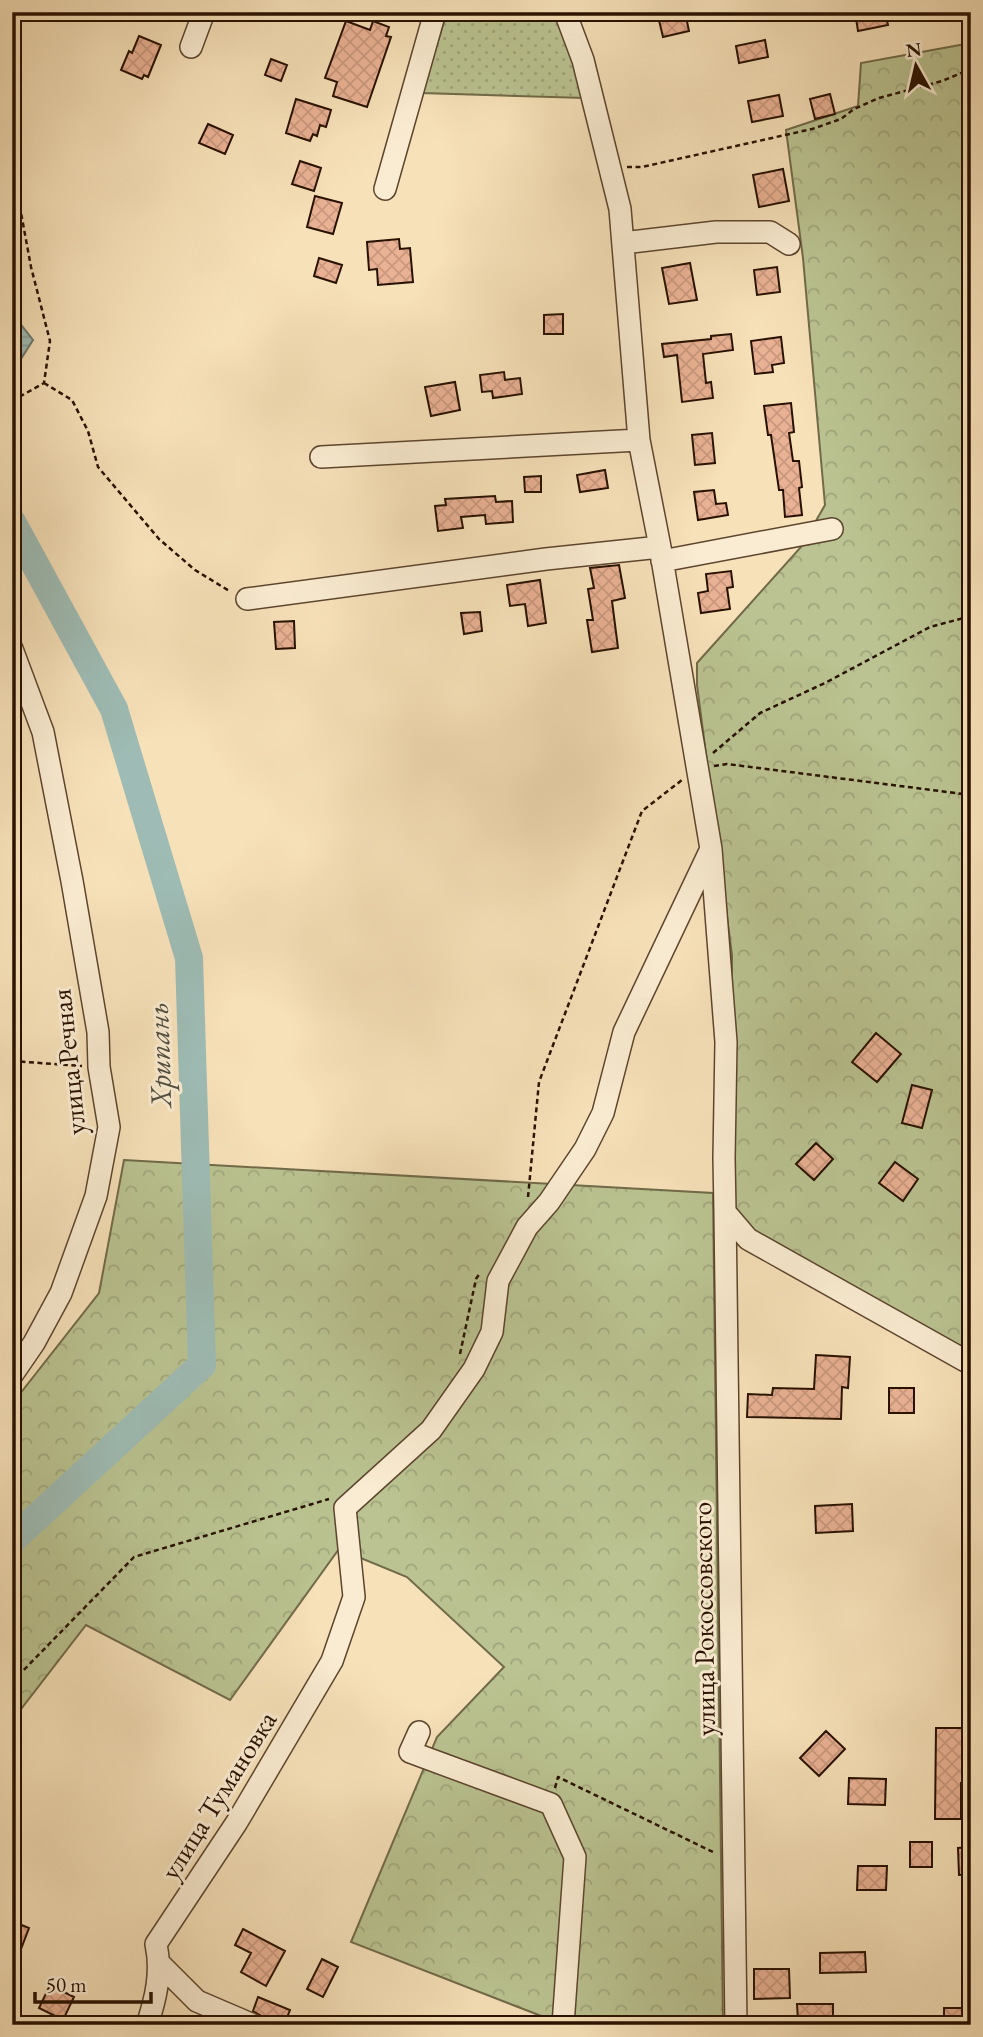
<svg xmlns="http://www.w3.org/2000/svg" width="983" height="2037" font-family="'EB Garamond',serif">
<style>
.forest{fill:url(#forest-crowns);stroke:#716a48;stroke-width:2}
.park{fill:url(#park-dots);stroke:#716a48;stroke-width:2}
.water{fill:url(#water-rules);stroke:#6f786d;stroke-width:2}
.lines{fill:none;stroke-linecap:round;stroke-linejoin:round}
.river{stroke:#9ebcb5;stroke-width:28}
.building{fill:url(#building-cross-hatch);stroke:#281100;stroke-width:2}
.minor-casing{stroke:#5c452e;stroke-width:24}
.path{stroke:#281100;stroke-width:2.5;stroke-dasharray:5 3.5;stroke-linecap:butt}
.minor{stroke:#faecd2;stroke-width:21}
.labels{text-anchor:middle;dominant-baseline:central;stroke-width:6;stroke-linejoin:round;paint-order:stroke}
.street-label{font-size:28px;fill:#281100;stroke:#faecd2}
.water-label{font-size:30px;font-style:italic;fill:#514d3f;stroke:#faecd2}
</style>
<defs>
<pattern id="forest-crowns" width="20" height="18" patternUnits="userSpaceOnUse" patternTransform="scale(1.75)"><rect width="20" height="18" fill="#bac391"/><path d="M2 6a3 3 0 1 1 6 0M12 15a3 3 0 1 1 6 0" fill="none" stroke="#a0a67b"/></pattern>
<pattern id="park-dots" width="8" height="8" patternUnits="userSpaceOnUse" patternTransform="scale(1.75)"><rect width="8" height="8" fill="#bac391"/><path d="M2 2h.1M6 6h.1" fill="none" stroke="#a0a67b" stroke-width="1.8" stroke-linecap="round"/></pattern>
<pattern id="water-rules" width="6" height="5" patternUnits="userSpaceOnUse" patternTransform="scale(1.75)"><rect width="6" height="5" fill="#9ebcb5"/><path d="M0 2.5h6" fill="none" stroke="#88a19a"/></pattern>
<pattern id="building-cross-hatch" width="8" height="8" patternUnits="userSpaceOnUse" patternTransform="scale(1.75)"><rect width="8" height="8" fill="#eab294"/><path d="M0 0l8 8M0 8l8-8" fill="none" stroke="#c9987e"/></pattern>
</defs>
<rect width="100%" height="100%" fill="#f7e1b9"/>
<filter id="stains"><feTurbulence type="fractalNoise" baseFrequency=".00286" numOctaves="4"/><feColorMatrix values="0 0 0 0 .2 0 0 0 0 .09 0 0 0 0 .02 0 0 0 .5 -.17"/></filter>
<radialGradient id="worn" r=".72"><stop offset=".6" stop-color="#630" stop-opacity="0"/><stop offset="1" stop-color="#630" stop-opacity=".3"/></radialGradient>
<!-- forest -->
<path class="forest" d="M971,43V1355L751,1233L731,1205L732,955L697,685V663L801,547L825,505L803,258L786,130L858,106L861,63Z
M124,1160L713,1193L723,2025H548L549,2019L351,1942L437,1737L504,1667L407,1577L339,1549L230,1700L86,1625L15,1717L12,1728V1404L99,1293Z"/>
<!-- park -->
<path class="park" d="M447,12H556L585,98L422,93Z"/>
<!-- water -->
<path class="water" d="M12,313L33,340L12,373Z"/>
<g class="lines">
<!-- river -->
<path class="river" d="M12,522L114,709L189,958L202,1365L12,1540"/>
</g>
<!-- building -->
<path class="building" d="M677,12H685L689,31L663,37L658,16Z
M855,12H885L888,25L858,31Z
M346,21L370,30L373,21L389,27L386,36L391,37L367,107L333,96L337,82L325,78Z
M139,36L161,45L148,77L144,75L142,79L121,70L129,51L132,53Z
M765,40L768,57L739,63L736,46Z
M271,59L287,65L281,81L265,75Z
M830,94L835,114L815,119L810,99Z
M779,95L783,116L752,122L748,101Z
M296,99L331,110L326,127L320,125L317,136L313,134L310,141L286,133Z
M208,124L233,135L225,154L199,143Z
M300,161L321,168L314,191L292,184Z
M783,169L789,201L759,207L753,175Z
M315,196L342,203L333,234L307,227Z
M399,239L400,249L410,248L413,282L378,285L377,269L369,270L367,242Z
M319,258L342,265L336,283L314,276Z
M690,263L697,300L669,304L662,268Z
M777,267L780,292L757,295L754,270Z
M563,314V334H544V315Z
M731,334L733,350L703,354L706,383L711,382L713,398L682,402L677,355L664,357L662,344L711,339V336Z
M781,337L784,363L772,365L773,372L755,374L751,341Z
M504,372L505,380L520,378L522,394L493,398L492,391L482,392L480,375Z
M455,382L460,410L431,416L425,387Z
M791,403L794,432L789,433L793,461H799L802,487L799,488L802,515L785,517L783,490H779L771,435H768L764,406Z
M712,433L715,463L695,465L692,435Z
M605,470L608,488L580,492L577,475Z
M541,476V492H525L524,477Z
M714,490L716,504L726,503L728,515L698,520L694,492Z
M495,496L496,502L512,501L513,522L486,524L485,515L461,517L463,528L438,531L435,506L446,505L445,499Z
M619,565L625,598L612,601L618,648L592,652L587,620H593L588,589L594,588L590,568Z
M731,571L733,587L727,588L730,609L701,613L698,593L708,591L706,574Z
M540,580L546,623L528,626L525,604L510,606L507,585Z
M480,612L482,631L464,634L461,613Z
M294,621L295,648L276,649L274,622Z
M876,1033L901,1054L877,1082L852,1062Z
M912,1085L932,1090L922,1128L902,1123Z
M816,1143L833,1159L814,1180L796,1164Z
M895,1162L918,1179L903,1201L879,1183Z
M816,1355L850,1357L848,1388L842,1387L841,1419L747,1417L748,1394L772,1395L773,1388L814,1389Z
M889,1388H914V1413H889Z
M852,1504L853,1531L816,1533L815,1506Z
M936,1728H971L970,1783H961V1819H935Z
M826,1731L845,1749L819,1776L800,1758Z
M849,1778L886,1779L885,1805L848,1804Z
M910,1842H932V1867H910Z
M971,1847V1874L959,1875L958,1848Z
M858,1866H887L886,1890H857Z
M12,1921L29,1928L13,1970L12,1969Z
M243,1929L285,1951L266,1986L241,1972L251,1953L235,1945Z
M865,1952L866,1972L820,1973V1953Z
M322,1959L338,1967L323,1997L307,1989Z
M754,1969H789L790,1998L754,1999Z
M50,1985L74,1997L63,2020L39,2008Z
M258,1997L290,2010L284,2025H273L265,2022L263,2017L253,2011Z
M797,2004H833V2020L798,2021Z
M944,2008H971V2025H944Z"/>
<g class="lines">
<defs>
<path id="minor" d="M565,12L583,60L620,209L639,440L660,547L711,849L726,1042L724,1158L725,1212L748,1239L971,1364
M191,47L204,12
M385,189L435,12
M623,243L716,232H770L789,244
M321,457L639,440
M662,561L832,529
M247,599L546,559L660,547
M12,649L43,732L72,881L98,1032L99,1067L109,1127L96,1196L61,1293L34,1343L12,1375
M725,1212L736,2025
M419,1732L410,1752L551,1804L575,1857L563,2025
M160,1964L197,2001L253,2025
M147,2025C156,1998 162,1972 156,1944L237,1822L332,1661L354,1597L345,1508L431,1430L474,1369L492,1332L498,1281L527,1227L549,1202L585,1149L603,1113L624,1032L710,851"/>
</defs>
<!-- minor casing -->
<use href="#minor" class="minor-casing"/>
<!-- path -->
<path class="path" d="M12,164L31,267L50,341L44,383L12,401
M627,167H642L812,129L841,119L854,109L879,98L942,81L971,69
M44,383L72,400L88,431L98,467L159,539L195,570L231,592
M713,753L760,713L825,683L930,627L971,616
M714,766L727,764L971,795
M12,1061L82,1066
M528,1197L539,1082L642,811L682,780
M460,1354L476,1279L480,1273
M12,1682L134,1557L329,1499
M555,1788L558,1777L715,1853"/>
<!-- minor -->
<use href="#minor" class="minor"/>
</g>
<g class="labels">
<!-- street labels -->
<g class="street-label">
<text transform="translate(68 1062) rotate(-96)">улица Речная</text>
<text transform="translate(703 1619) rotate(-91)">улица Рокоссовского</text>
<text transform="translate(218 1795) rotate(-58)">улица Тумановка</text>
</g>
<!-- water labels -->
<g class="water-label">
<text transform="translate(159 1055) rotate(-92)">Хрипань</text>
</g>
</g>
<!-- margin -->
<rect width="983" height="2037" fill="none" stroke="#f7e1b9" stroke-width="42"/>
<rect x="14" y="14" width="955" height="2009" fill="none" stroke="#281100" stroke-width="3.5"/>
<rect x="21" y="21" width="941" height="1995" fill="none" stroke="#281100" stroke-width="2"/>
<!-- north arrow -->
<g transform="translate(916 66) rotate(352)" stroke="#faecd2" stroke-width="5" paint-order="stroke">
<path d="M0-5L12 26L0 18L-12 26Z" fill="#281100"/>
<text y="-10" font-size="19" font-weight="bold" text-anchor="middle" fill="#281100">N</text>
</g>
<!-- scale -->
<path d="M35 1992v10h116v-10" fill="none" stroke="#281100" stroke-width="3.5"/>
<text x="46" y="1992" font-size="21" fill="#281100" stroke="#faecd2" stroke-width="5" paint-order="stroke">50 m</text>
<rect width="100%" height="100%" filter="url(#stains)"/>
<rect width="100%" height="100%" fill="url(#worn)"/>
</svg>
